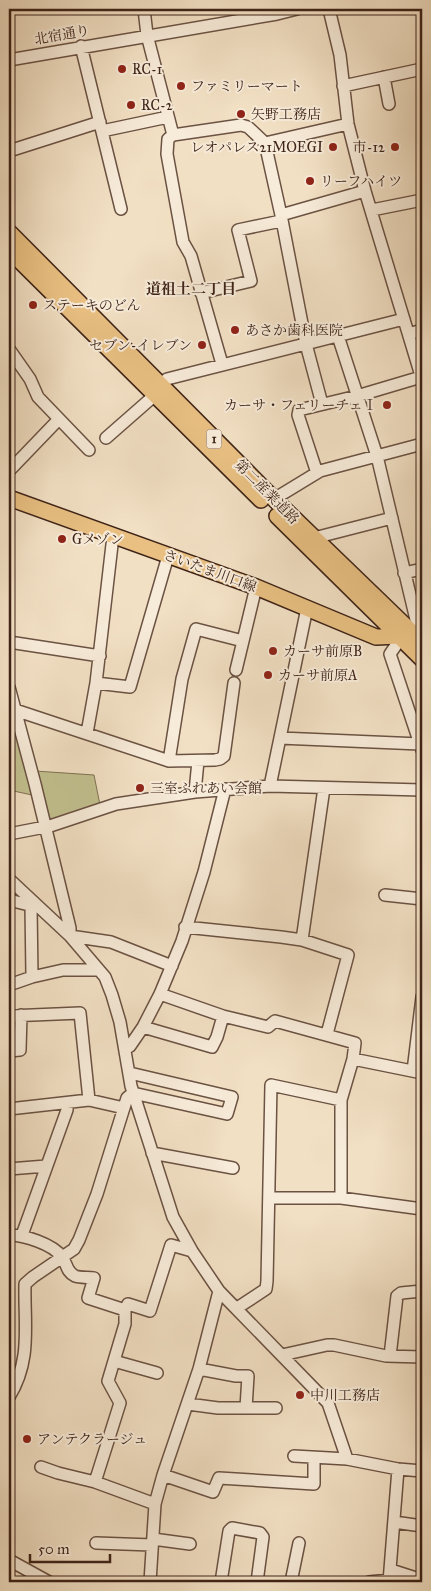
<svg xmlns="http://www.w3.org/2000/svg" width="431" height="1591" font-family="'IM FELL Great Primer','Noto Serif JP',serif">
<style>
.green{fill:#c2c08f;stroke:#807254}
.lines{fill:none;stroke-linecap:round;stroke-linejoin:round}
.minor-casing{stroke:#6b5243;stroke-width:14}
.major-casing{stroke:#3e2318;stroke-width:18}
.minor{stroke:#f7ebd9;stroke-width:11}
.major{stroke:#e9c082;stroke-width:15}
.poi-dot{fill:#8f2418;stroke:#f7ebd9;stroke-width:2}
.labels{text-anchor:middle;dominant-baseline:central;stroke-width:4;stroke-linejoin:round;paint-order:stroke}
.shield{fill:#f7ebd9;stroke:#765f52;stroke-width:1}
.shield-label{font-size:12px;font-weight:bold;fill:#3e2318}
.street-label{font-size:14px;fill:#3e2318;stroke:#f7ebd9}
.poi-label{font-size:14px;fill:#3e2318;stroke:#f7ebd9;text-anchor:start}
.neighbourhood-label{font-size:15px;font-weight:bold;fill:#3e2318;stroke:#f7ebd9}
</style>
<rect width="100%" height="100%" fill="#f2e0c4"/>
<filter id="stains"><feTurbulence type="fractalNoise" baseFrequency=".004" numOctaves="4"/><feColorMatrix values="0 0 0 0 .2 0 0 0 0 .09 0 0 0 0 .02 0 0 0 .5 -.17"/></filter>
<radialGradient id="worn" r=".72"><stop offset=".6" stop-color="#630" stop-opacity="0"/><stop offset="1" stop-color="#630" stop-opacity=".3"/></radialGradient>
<!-- green -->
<path class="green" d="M9,711L11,712L32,795L9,790Z
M35,771L94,775L100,805L49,821Z"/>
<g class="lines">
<defs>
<path id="minor" d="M144,9L147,35L173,135
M329,9L340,55L348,124L365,191L422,379
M81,46L121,209
M9,60L277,14L297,9
M384,77L389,104
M343,86L422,69
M102,131L168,117
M9,151L100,122
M372,210L422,200
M281,215L365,191
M201,293L251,281L238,230L281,221
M409,334L422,330
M338,336L377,456L417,624L410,630
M9,349L30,379L38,397L89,450
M222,364L191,256L183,242L167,154L168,139L173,135L241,125L248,127L265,143
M161,385L167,379L404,319
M322,404L306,344L281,215L265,143L348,124
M106,438L155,395
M9,471L59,419
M317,473L298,415L299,410L357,396L421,377
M274,499L320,471L422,444
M314,538L392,518
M404,573L422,569
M401,638L390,654L422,750
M9,642L100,656
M236,670L256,587
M96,683L130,687L168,556
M9,687L35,784L70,928V936L105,977L112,995L120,1022L131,1086L173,1217L192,1251L219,1291L328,1403L347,1459
M9,708L169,761L215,760L220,759L224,756L234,683
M87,733L96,683L113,536
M280,738L420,744
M169,761L182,679L196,629L243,641
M270,786L307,608
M195,792L198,761
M9,834L50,826L116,804L195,792L270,786L422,790
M9,879L70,936L111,942L172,966
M385,895L422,899
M9,900L37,907
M31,906L32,977
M185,927L281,937L302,940L348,955L327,1034
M302,940L324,788
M9,985L32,977L63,970H99
M160,994L223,1016L268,1027L275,1021L355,1043L353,1059L341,1100V1198
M9,1016L80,1013L89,1100
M143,1027L212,1047L217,1037L223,1016
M125,1049L130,1046L143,1027L160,994L182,941L204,872L225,789
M9,1051L20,1050L21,1015
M353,1059L422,1073
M413,1071L422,997
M9,1109L89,1100L124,1108
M152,1153L233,1168
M9,1169L46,1166
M269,1198H341L422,1209
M9,1235C24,1235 53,1244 62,1257C67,1263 66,1272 75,1276C80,1278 89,1277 94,1278L88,1298L125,1310V1324L108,1381L120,1403L95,1482
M22,1235L67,1110V1103
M237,1308L266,1289L267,1281L271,1085L341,1100
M125,1310L128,1304L150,1311L171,1245L192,1251
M282,1355L327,1345H334L386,1356L422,1357
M390,1356L397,1296L401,1293L422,1291
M114,1361L157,1373
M9,1397C32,1360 24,1325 25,1284L33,1277L74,1249L79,1240L97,1194L127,1098L133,1093L227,1114L232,1097L134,1074H129
M188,1404L218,1408H246L248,1376H236L199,1369
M246,1408H276
M294,1456L347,1459L398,1469L422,1471
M41,1467L58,1473L95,1482L155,1504
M163,1475L213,1492L219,1478L314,1484V1458
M394,1522L422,1526
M153,1539L190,1544
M96,1543L152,1545
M9,1560L49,1582
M391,1570L422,1580
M150,1582L155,1504L163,1475L199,1369L219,1291
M221,1582L229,1531L232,1528L260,1533L263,1537L257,1582
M291,1582L299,1543
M369,1582L389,1580
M389,1582L398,1469"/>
<path id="major" d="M9,232L274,499L422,642
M9,250L261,500
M9,498L256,587L376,637L399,636L404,633
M277,516L422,659"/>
</defs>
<!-- minor casing -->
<use href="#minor" class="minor-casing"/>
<!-- major casing -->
<use href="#major" class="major-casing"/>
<!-- minor -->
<use href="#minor" class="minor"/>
<!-- major -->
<use href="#major" class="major"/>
</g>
<!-- markers -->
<g class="poi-dot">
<circle cx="122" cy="69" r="5"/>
<circle cx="181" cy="86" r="5"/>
<circle cx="131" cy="105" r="5"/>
<circle cx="241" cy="114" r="5"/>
<circle cx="333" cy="147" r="5"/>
<circle cx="395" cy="147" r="5"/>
<circle cx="310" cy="181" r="5"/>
<circle cx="33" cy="305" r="5"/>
<circle cx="235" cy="330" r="5"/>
<circle cx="202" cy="345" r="5"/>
<circle cx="387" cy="405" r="5"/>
<circle cx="62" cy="539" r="5"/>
<circle cx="273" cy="651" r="5"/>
<circle cx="268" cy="675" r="5"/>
<circle cx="140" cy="788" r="5"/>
<circle cx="300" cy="1395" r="5"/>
<circle cx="27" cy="1439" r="5"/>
</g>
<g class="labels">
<!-- shield labels -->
<rect class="shield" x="206.5" y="429.5" width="15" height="19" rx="4"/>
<g class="shield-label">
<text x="214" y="439">1</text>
</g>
<!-- street labels -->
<g class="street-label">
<text transform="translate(62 35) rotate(-10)">北宿通り</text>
<text transform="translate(267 492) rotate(45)">第二産業道路</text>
<text transform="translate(210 571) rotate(20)">さいたま川口線</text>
</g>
<!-- poi labels -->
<g class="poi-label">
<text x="132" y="69">RC-1</text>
<text x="191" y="86">ファミリーマート</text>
<text x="141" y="105">RC-2</text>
<text x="251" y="114">矢野工務店</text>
<text x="323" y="147" text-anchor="end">レオパレス21MOEGI</text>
<text x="385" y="147" text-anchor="end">市-12</text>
<text x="320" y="181">リーフハイツ</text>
<text x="43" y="305">ステーキのどん</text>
<text x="245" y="330">あさか歯科医院</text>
<text x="192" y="345" text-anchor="end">セブン-イレブン</text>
<text x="377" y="405" text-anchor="end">カーサ・フェリーチェⅠ</text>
<text x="72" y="539">Gメゾン</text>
<text x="283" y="651">カーサ前原B</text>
<text x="278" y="675">カーサ前原A</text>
<text x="150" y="788">三室ふれあい会館</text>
<text x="310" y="1395">中川工務店</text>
<text x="37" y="1439">アンテクラージュ</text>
</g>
<!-- neighbourhood labels -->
<g class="neighbourhood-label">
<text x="191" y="289">道祖土二丁目</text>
</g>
</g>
<!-- margin -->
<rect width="431" height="1591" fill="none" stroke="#f2e0c4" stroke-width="30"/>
<rect x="10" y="10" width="411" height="1571" fill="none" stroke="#3e2318" stroke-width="2.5"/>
<rect x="15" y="15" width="401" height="1561" fill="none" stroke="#3e2318"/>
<!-- scale -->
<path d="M30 1554v8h80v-8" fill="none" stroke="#3e2318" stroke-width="2.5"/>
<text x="38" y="1554" font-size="15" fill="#3e2318" stroke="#f7ebd9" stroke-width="4" paint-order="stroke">50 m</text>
<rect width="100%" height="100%" filter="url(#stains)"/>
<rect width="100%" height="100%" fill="url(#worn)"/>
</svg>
